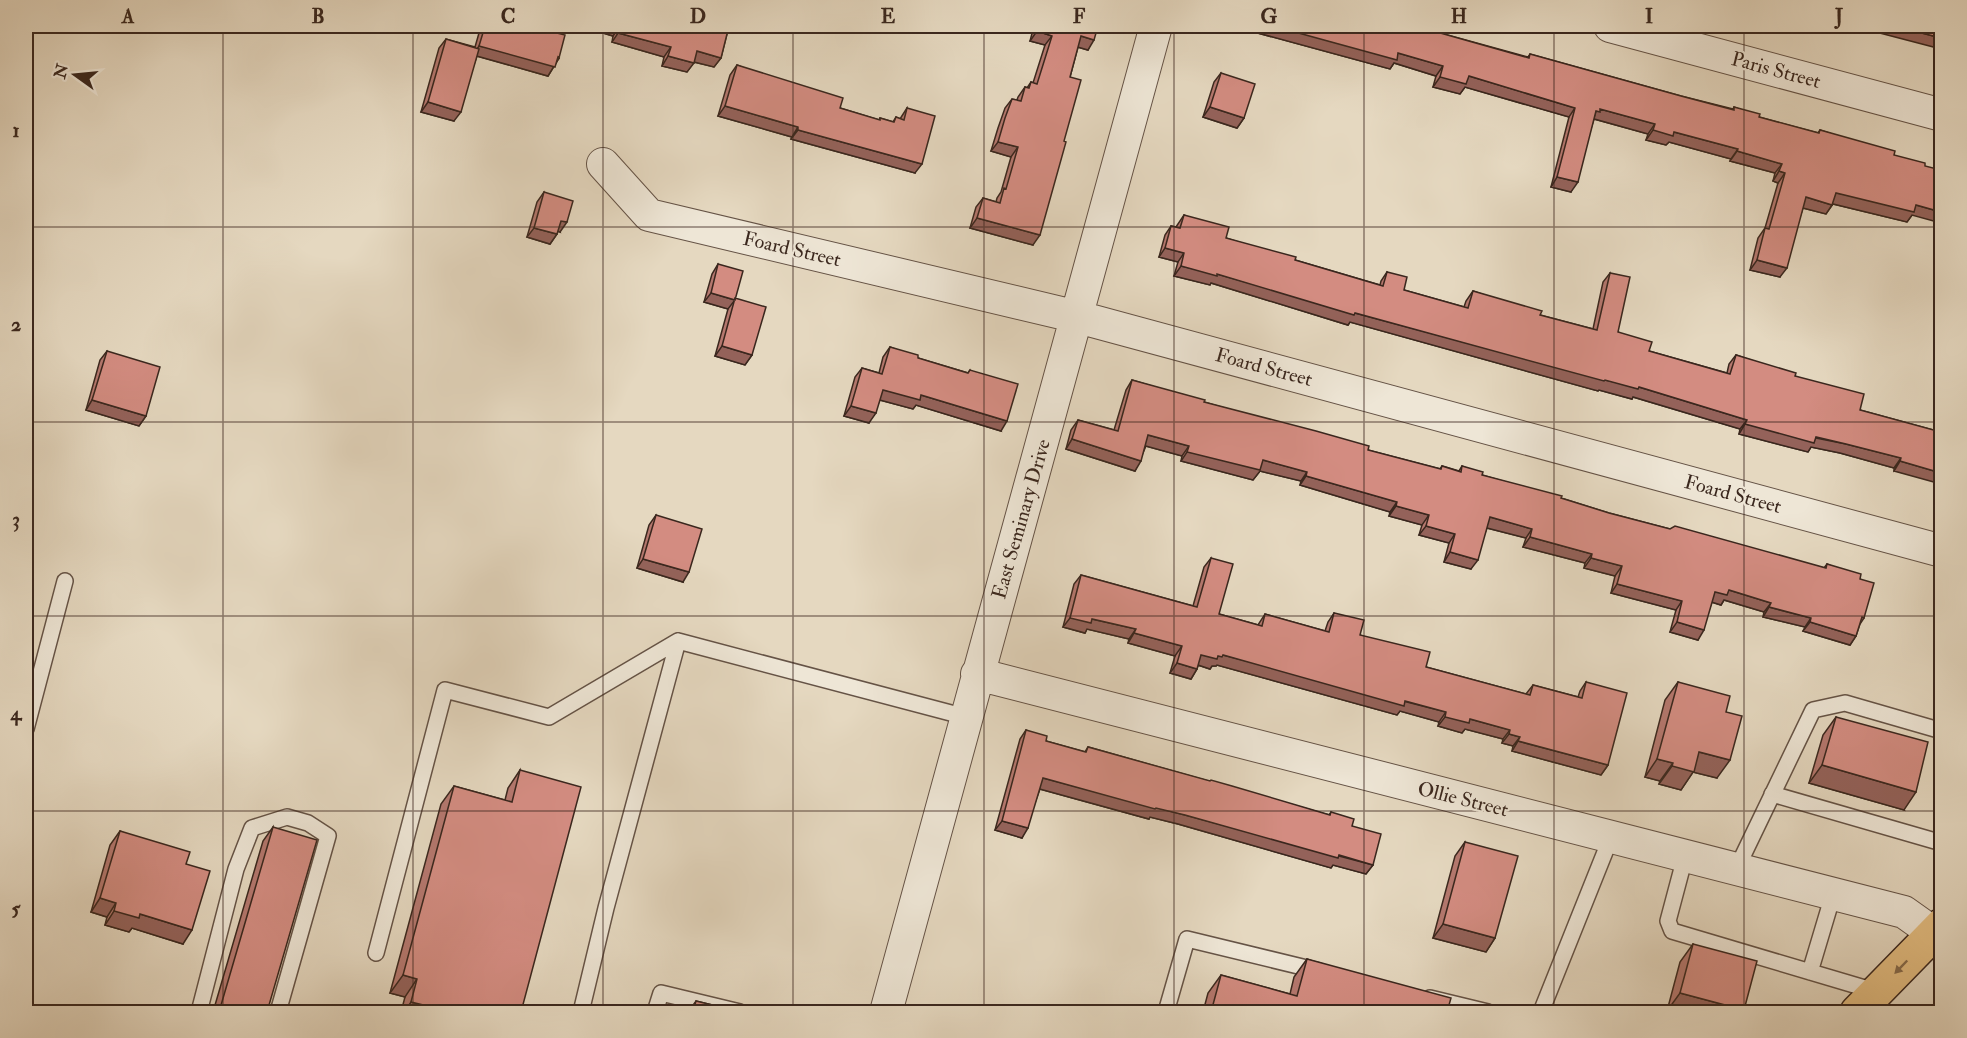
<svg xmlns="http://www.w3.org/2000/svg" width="1967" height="1038" font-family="'IM FELL Double Pica',serif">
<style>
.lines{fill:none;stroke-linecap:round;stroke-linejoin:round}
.lane-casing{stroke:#655346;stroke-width:18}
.street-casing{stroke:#655346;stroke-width:34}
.primary-casing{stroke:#3a271e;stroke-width:36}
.lane{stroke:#eee6d6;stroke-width:15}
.street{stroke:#eee6d6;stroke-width:32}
.primary{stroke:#e2bc80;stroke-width:33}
.wall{fill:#b5786f;stroke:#3a271e;stroke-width:1.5}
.shaded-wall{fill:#94625a;stroke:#3a271e;stroke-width:1.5}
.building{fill:#d38c81;stroke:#3a271e;stroke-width:1.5}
.oneway{fill:#866a4a}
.grid{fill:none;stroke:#3a271e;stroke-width:1.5;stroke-opacity:0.55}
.labels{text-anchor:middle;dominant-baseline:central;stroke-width:4.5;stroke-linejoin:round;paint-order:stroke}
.street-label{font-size:20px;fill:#3a271e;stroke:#eee6d6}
.neatline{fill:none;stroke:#3a271e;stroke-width:2}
.grid-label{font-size:20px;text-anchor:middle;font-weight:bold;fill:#3a271e}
</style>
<rect width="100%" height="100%" fill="#e5d8c0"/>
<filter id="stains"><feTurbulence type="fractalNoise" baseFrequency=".00333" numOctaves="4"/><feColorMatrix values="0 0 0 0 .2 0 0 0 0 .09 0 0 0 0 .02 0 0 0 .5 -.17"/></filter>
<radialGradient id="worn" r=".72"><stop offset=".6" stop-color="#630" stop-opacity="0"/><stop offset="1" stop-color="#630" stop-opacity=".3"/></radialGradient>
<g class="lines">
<defs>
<path id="lane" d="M26,729L65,581
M1772,794L1942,843
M1685,857L1668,921L1672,931L1878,992
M1736,870L1813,710L1845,703L1942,731
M376,953L445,690L549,717L678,641L966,717
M1810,972L1833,895
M1430,998L1488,1012
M199,1012L236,869L252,828L287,817L308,823L328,836L278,1012
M581,1012L606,908L678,641
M655,1012L661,993L740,1012
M1166,1012L1187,939L1319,971
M1541,1012L1611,837"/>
<path id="street" d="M1610,26L1942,115
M603,164L649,215L1078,317L1942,551
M977,674L1904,912L1942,939
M886,1012C975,683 1067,355 1156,26"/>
<path id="primary" d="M1857,1012L1942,925"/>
</defs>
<!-- lane casing -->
<use href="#lane" class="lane-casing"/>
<!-- street casing -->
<use href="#street" class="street-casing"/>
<!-- primary casing -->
<use href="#primary" class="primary-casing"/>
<!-- lane -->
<use href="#lane" class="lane"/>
<!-- street -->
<use href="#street" class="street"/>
<!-- primary -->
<use href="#primary" class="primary"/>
</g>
<!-- wall -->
<path class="wall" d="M481,26H529L559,58L548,76L477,56L454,121L421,112L439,48L446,39L475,47Z
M602,26H729L721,58L714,67L694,62L687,72L662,66L664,57L612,42L613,36L600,32Z
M1034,26H1098L1088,50L1078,47L1070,77L1033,245L970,228L976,207L983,198L996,202L997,198L1001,192L1011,157L991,151L998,128L1005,108L1012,99L1017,100L1018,97L1025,87L1027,88L1031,82L1033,83L1045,45L1030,41Z
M1232,26L1433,31L1528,57L1530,54L1681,96L1733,109L1734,107L1759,117L1818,133L1820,130L1894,155L1912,215L1907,222L1833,204L1826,214L1803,208L1780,277L1750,270L1758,238L1765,228L1778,183L1773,181L1775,173L1730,161L1731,159L1669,142L1666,145L1646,140L1648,134L1594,119L1571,192L1551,187L1569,117L1465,87L1460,94L1433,87L1436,76L1394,63L1390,69Z
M737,65L840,108L879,120L880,118L893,122L896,117L900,119L907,108L915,173L791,139L792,137L718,116L730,75Z
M1221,73L1244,118L1237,128L1203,117L1214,82Z
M544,192L560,232L558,231L557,234L550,244L527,237L537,202Z
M1184,215L1226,238L1295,260L1380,285L1381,281L1387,272L1404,290L1464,307L1466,301L1473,291L1540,315L1593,329L1603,282L1610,273L1618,332L1649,351L1727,373L1729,364L1736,355L1795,376L1860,410L1941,432L1894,471V468L1840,453L1811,447L1808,452L1739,434L1740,429L1633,397L1632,399L1599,390L1598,391L1350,322L1348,325L1211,283L1210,285L1174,276L1178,262L1159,257L1165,235L1171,226L1176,227Z
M718,264L735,298L752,355L745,365L715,356L728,309L704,302L712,274Z
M890,347L918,358L968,373L970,370L1001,431L916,405L913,409L880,400L869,423L844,416L855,377L862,368L879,373L883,357Z
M107,351L146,416L139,426L86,410L100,360Z
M1132,380L1204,402L1368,450L1440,469L1442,466L1459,471L1462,466L1482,475L1561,498L1609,513L1670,529L1824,568L1827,564L1860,579L1864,618L1860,624L1856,636L1850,645L1803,631L1805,627L1763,617L1764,612L1724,600L1721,605L1712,602L1698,640L1670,632L1676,610L1611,593L1615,576L1584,568L1585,563L1523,547L1526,538L1487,528L1471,569L1444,562L1449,543L1419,535L1422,525L1389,516L1390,512L1300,485L1301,481L1260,471L1253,480L1181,461L1182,456L1146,446L1135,471L1066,449L1071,430L1078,420L1114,430L1126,390Z
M656,515L683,582L637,568L649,525Z
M1211,558L1219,614L1258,625L1265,614L1325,631L1328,622L1334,613L1360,635L1426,667L1526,694L1533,685L1578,697L1580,691L1586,682L1608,765L1601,775L1512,751L1513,746L1502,743L1503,739L1465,729L1462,733L1438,726L1439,722L1400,711L1397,715L1217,665L1216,666H1212L1210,669L1198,665L1197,669L1191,679L1170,673L1175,656L1128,643L1129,639L1087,629L1085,633L1063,627L1074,584L1081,575L1193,606L1204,567Z
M1678,682L1726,712L1717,778L1693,772L1681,790L1659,784L1660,781L1645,777L1665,700Z
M1836,717L1904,810L1809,783L1823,735Z
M1026,730L1046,741L1085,752L1088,747L1329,815L1331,812L1352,826L1373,865L1366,874L1333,865L1331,868L1178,824L1150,817L1149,819L1040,789L1022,838L995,830L1020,739Z
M520,770L521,1012H401L405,997L390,993L441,804L454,786L505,800L508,788Z
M273,827L267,1012H213L263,841Z
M120,831L186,864L183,944L132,928L129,932L105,925L107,917L91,912L110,845Z
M1465,842L1495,938L1486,952L1433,938L1455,856Z
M1693,944L1742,1012H1674L1667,1011L1680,962Z
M1307,959L1447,1012H1203L1208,993L1221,975L1290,994L1294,977Z
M696,1001L741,1012H688Z"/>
<!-- shaded-wall -->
<path class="shaded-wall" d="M605,26H620L613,36L600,32Z
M1232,26H1273L1398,53L1443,66L1436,76L1394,63L1390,69Z
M1853,26H1895L1941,38V49Z
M1037,31L1052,36L1045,45L1030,41Z
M618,33L671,47L664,57L612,42Z
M1081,36L1094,40L1088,50L1074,46Z
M479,46L559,58L548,76L473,55Z
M697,51L721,58L714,67L690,61Z
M668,56L694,63L687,72L662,66Z
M1469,76L1575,108L1569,117L1465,87L1460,94L1433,87L1440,77Z
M428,102L461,112L454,121L421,112Z
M725,106L798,127L792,137L718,116Z
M1210,107L1244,118L1237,128L1203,117Z
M1600,109L1655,124L1648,134L1594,119L1593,121L1596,111Z
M798,130L922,164L915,173L791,139Z
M1653,130L1674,132L1738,149L1731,159L1669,142L1666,145L1646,140Z
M998,142L1018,147L1011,157L991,151Z
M1737,151L1782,164L1775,173L1730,161Z
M1779,171L1785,173L1778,183L1773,181Z
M1557,177L1578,182L1571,192L1551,187Z
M1836,193L1916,205L1941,212V223L1912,215L1907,222L1829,203Z
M1806,197L1832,205L1826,214L1799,207Z
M977,218L1040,235L1033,245L970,228Z
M561,221L567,222L560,232L555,230Z
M534,228L557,234L550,244L527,237Z
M1165,248L1184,253L1178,262L1159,257Z
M1757,260L1787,268L1780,277L1750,270Z
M1181,266L1217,274L1355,313L1605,380L1639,387L1747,420L1740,429L1633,397L1632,399L1599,390L1598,391L1350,322L1348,325L1211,283L1210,285L1174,276Z
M711,293L735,300L728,309L704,302Z
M722,346L752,355L745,365L715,356Z
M883,390L921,395L1007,421L1001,431L916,405L913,409L876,399Z
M92,400L146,416L139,426L86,410Z
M851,406L876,413L869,423L844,416Z
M1745,424L1846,444L1901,458L1894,468L1840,453L1811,447L1808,452L1739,434Z
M1148,435L1189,446L1182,456L1142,445Z
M1072,439L1141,461L1135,471L1066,449Z
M1187,452L1263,460L1307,472L1301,481L1260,471L1253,480L1181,461Z
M1900,461L1941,473V484L1894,471Z
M1306,476L1397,502L1390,512L1300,485Z
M1396,506L1429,515L1422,525L1389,516Z
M1490,517L1532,529L1526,538L1483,527Z
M1426,526L1455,534L1449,543L1419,535Z
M1530,537L1592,554L1585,563L1523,547Z
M1450,552L1478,560L1471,569L1444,562Z
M1591,558L1622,566L1615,576L1584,568Z
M643,559L689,572L683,582L637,568Z
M1617,584L1682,601L1676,610L1611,593Z
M1729,590L1771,603L1764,612L1724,600L1721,605L1708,601L1715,592Z
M1769,607L1811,618L1805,627L1763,617Z
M1070,618L1092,619L1136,629L1129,639L1087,629L1085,633L1063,627Z
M1677,622L1704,630L1698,640L1670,632Z
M1810,622L1856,636L1850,645L1803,631Z
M1134,633L1182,646L1175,656L1128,643Z
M1201,655H1223L1446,712L1439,722L1400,711L1397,715L1217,665L1216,666H1212L1210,669L1195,664Z
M1177,663L1197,669L1191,679L1170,673Z
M1445,717L1470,719L1510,730L1503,739L1465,729L1462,733L1438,726Z
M1509,734L1520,737L1513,746L1502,743Z
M1518,741L1608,765L1601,775L1512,751Z
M1699,752L1730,760L1717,778L1693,772L1681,790L1659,784L1672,766Z
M1657,759L1673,763L1660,781L1645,777Z
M1822,765L1916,792L1904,810L1809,783Z
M1043,778L1185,815L1373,865L1366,874L1333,865L1331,868L1178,824L1150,817L1149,819L1036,788Z
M1002,821L1028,828L1022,838L995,830Z
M100,898L116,903L107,917L91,912Z
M114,911L140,914L192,930L183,944L132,928L129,932L105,925Z
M1443,924L1495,938L1486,952L1433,938Z
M403,975L417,979L405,997L390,993Z
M1680,993L1744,1010L1742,1012H1674L1667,1011Z
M411,1002L452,1012H404Z"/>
<!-- building -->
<path class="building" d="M485,26H529L565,35L559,58L558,57L555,67L479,46Z
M617,26H729L721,58L697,51L694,63L668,56L671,47L618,33L620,26Z
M1038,26H1098L1094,40L1081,36L1070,77L1081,80L1064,141L1066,142L1040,235L977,218L983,198L1000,203L1004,188L1006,189L1018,147L998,142L1005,118L1012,99L1021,101L1025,87L1029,88L1031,82L1037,84L1052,36L1037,31Z
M1273,26H1434L1433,31L1529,58L1530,54L1681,96L1734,110V107L1760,114L1759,117L1819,133L1820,130L1895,151L1894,155L1925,163V166L1941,170V212L1916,205L1914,212L1836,193L1832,205L1806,197L1787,268L1757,260L1765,228L1769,229L1785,173L1779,171L1782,164L1737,151L1738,149L1674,132L1673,136L1653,130L1655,124L1600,109V112L1596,111L1578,182L1557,177L1575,108L1469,76L1466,84L1440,77L1443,66L1398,53L1397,60Z
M1895,26H1941V38Z
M446,39L479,49L461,112L428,102Z
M737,65L843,98L840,108L880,120V118L894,122L896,117L904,120L907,108L935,116L922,164L798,130V127L725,106Z
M1221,73L1255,84L1244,118L1210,107Z
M544,192L573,201L567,222L561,221L557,234L534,228Z
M1184,215L1229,227L1226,238L1296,257L1295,260L1383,286L1387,272L1407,277L1404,290L1468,308L1473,291L1542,311L1540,315L1597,330L1610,273L1630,277L1618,332L1652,342L1649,351L1730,374L1736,355L1796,373L1795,376L1864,394L1860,410L1941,432V473L1900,461L1901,458L1846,444L1816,437L1814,443L1745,424L1747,420L1639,387L1638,389L1605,380L1604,381L1355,313L1354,315L1217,274V276L1181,266L1184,253L1165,248L1171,226L1180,228Z
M718,264L743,271L735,300L711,293Z
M735,298L766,307L752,355L722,346Z
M890,347L918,355V358L968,373L970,370L1018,384L1007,421L921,395L920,400L883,390L876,413L851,406L862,368L882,374Z
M107,351L160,367L146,416L92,400Z
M1132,380L1205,400L1204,402L1316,431L1369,446L1368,450L1441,469L1442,466L1461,472L1462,466L1483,472L1482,475L1562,496L1561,498L1609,513L1670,529L1675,526L1826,568L1827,564L1861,574L1860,579L1874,583L1864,618L1862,617L1856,636L1810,622L1811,618L1769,607L1771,603L1729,590L1727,595L1715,592L1704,630L1677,622L1682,601L1617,584L1622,566L1591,558L1592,554L1530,537L1532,529L1490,517L1478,560L1450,552L1455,534L1426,526L1429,515L1396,506L1397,502L1306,476L1307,472L1263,460L1260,470L1187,452L1189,446L1148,435L1141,461L1072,439L1078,420L1118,431Z
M656,515L702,529L689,572L643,559Z
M1211,558L1233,564L1219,614L1262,626L1265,614L1329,632L1334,613L1364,620L1360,635L1430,652L1426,667L1530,695L1533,685L1582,698L1586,682L1627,693L1608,765L1518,741L1520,737L1509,734L1510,730L1470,719L1469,723L1445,717L1446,712L1405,701L1404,706L1223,655L1222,657L1218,656L1217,659L1201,655L1197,669L1177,663L1182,646L1134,633L1136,629L1092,619L1091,623L1070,618L1081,575L1197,607Z
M1678,682L1730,696L1726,712L1742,716L1730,760L1699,752L1694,772L1672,766L1673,763L1657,759Z
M1836,717L1928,742L1916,792L1822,765Z
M1026,730L1047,736L1046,741L1086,752L1088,747L1210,781L1211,780L1232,786L1330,815L1331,812L1354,819L1352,826L1381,834L1373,865L1339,855L1338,858L1185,815L1156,808L1155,809L1043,778L1028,828L1002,821Z
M520,770L581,787L521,1012H452L411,1002L417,979L403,975L454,786L512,802Z
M273,827L317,840L267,1012H219Z
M120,831L190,852L186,864L210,871L192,930L140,914L139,918L114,911L116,903L100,898Z
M1465,842L1518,856L1495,938L1443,924Z
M1693,944L1757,961L1744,1010L1680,993Z
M1307,959L1451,998L1447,1012H1211L1221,975L1297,996Z
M696,1001L741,1012H693Z"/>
<!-- one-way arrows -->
<defs><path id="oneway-solid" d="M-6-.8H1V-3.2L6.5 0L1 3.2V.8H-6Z" transform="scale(1.5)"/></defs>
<use class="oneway" href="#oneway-solid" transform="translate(1901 967) rotate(134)"/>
<!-- grid -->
<path class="grid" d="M223,26V1012M413,26V1012M603,26V1012M793,26V1012M984,26V1012M1174,26V1012M1364,26V1012M1554,26V1012M1744,26V1012M26,227H1942M26,422H1942M26,616H1942M26,811H1942"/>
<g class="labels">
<!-- street labels -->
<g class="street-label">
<text transform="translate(1776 70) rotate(15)">Paris Street</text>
<text transform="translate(792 249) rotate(13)">Foard Street</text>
<text transform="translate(1264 367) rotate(15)">Foard Street</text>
<text transform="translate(1733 494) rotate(15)">Foard Street</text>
<text transform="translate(1021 519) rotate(-74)">East Seminary Drive</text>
<text transform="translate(1463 799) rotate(14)">Ollie Street</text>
</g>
</g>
<!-- margin -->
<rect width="1967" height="1038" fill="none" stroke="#e5d8c0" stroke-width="66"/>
<!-- north arrow -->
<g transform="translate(75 75) rotate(285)" stroke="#eee6d6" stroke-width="4.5" paint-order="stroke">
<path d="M0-4.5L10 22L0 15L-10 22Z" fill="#3a271e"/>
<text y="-9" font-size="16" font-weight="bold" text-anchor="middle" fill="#3a271e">N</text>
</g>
<rect x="33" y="33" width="1901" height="972" class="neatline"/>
<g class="grid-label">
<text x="128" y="23">A</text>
<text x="318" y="23">B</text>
<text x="508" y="23">C</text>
<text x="698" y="23">D</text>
<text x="888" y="23">E</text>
<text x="1079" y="23">F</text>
<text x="1269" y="23">G</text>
<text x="1459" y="23">H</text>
<text x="1649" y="23">I</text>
<text x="1839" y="23">J</text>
<text x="16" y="137">1</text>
<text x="16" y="331">2</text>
<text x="16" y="526">3</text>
<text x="16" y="720">4</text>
<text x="16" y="915">5</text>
</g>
<rect width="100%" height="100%" filter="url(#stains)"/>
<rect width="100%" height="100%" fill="url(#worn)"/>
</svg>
